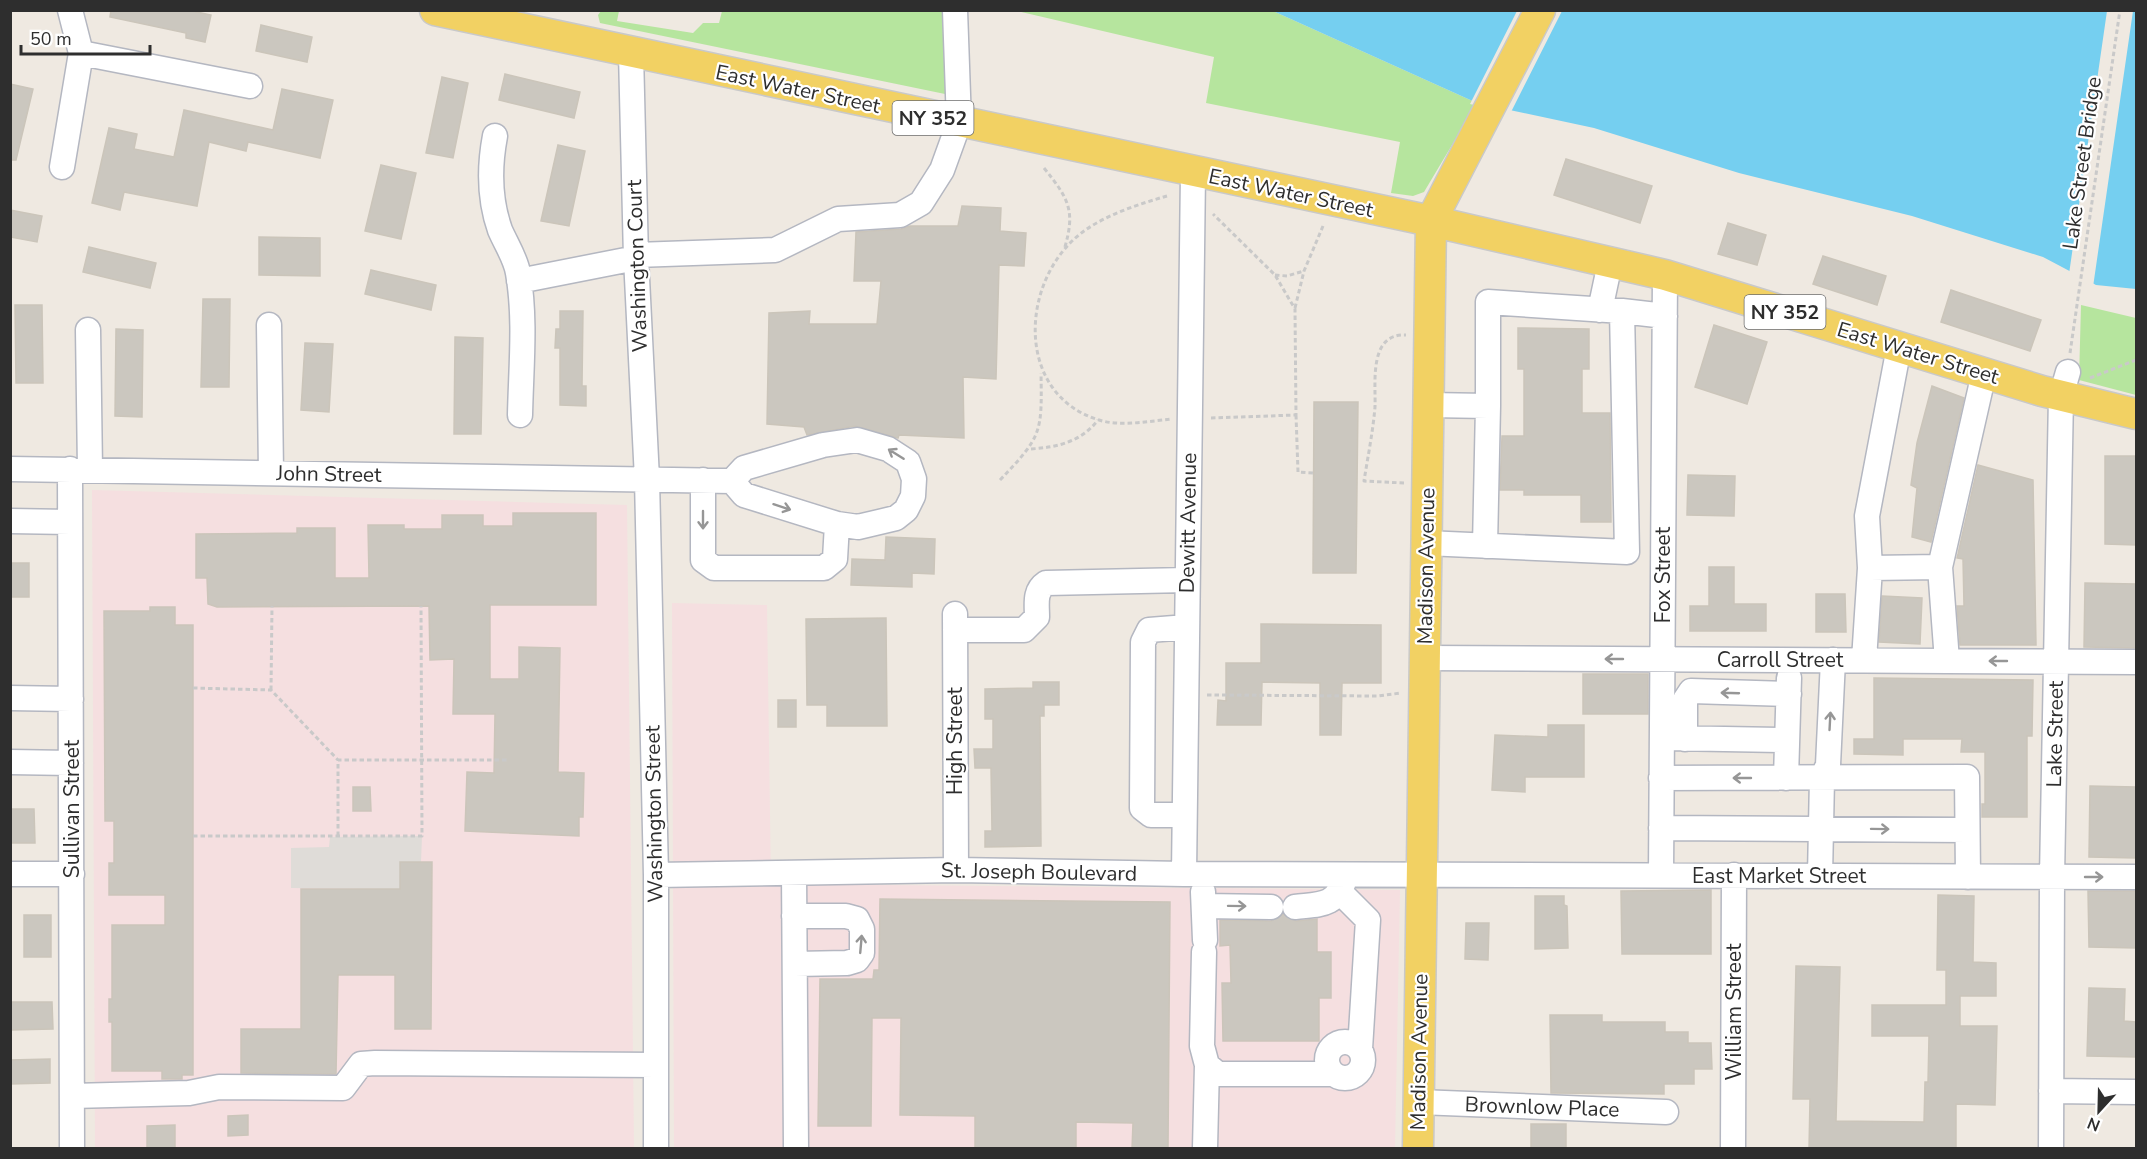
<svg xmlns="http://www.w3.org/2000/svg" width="2147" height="1159" font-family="'Nunito Sans',sans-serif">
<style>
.medical{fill:#f5dfe0}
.green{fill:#b6e59e}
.plaza{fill:#dfdcd8}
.water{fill:#75cff0}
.pier{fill:#efe9e1}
.building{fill:#cbc7bf;stroke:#cbc5ba;stroke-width:1.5}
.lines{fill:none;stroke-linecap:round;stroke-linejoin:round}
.minor-casing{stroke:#b4b7c1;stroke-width:27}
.major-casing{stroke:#c9c9c9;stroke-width:33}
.path{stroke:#c9c9c9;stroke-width:3;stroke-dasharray:4.5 3;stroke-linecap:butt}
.minor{stroke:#fff;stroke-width:24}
.major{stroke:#f2d163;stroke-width:30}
.oneway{stroke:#969696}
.labels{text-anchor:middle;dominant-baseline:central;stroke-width:4.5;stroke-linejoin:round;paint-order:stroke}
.shield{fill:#fff;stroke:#6d6d6d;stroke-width:1.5}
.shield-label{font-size:20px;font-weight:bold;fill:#2e2e2e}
.street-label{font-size:21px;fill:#2e2e2e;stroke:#fff}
</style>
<rect width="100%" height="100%" fill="#efe9e1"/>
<!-- medical -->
<path class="medical" d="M92,490L627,505L634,1148H95Z
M672,603L767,605L771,884L1400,890L1395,1148H674Z"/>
<!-- green -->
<path class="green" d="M601,11H619L617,21L693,33L703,23H719L722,11H946L947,83L945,94L600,23L598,15Z
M1017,11H1273L1477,103L1424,192L1413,196L1391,193L1400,142L1206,103L1214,57Z
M2081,305L2136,318V395L2079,380Z"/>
<!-- plaza -->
<path class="plaza" d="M422,836L421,862H400V889L291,888V848L329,847L330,837Z"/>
<!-- water -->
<path class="water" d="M1273,11H2136V289L2096,285L2043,257L1912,216L1739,173L1594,128L1477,103Z"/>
<!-- pier -->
<path class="pier" d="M1517,11H1562L1510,114L1470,104Z
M2107,11H2133L2093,287L2069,274Z"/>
<!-- building -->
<path class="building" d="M111,10H188L211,15L205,42L186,38V33L110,17Z
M261,25L312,37L307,62L256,51Z
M505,74L580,92L574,118L499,100Z
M442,77L468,83L453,158L426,153Z
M10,84L33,89L16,160H10Z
M282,89L333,100L320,158L248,142L246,151L209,142L197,206L124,192L120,210L92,203L109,128L137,134L134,149L174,157L184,110L273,130Z
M558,145L585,151L569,226L541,221Z
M1566,159L1652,186L1640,223L1554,195Z
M381,165L416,173L401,239L365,231Z
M962,206L1001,208L1000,231L1026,233L1024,266L999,265L996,379L963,377L964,438L899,435L898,438L855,426L807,435L804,427L767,424L769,313L810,311L809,324H877L881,281H854L856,232L901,229L910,226H958Z
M10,210L42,216L37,242L10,237Z
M1728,223L1766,235L1757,265L1718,254Z
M259,237L320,238V276L259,275Z
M89,247L156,263L150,288L83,272Z
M1823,256L1886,276L1877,305L1813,284Z
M371,270L436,285L431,310L365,294Z
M1951,290L2041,320L2030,351L1941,322Z
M203,299H230L229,387H201Z
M15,305H42L43,383H16Z
M560,311H583L582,386H586V406L560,405V348H555L556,329H560Z
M1714,325L1767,342L1747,404L1695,387Z
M1518,328L1589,329V369H1582V413H1610L1611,522H1581V495H1524V490H1500L1502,436H1524V369H1518Z
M116,329L143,330L142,417L115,416Z
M455,337L483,338L481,434H454Z
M305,343L333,344L329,412L301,410Z
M1932,386L1964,398L1931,542L1912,537L1917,488L1911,485L1917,443Z
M1314,402H1358L1356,573H1313Z
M2105,456H2136V545L2105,544Z
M1978,465L2033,480L2036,645H1960L1957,606H1964L1963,559L1957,558L1958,554Z
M1688,475L1735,476L1734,516L1687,515Z
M513,513H596V605H490V679H519V647L560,648L558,772L584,773L583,817H579V836L465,831L467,772L494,773L495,714H453L454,659L430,660L429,606L217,607L208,604L207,578H196V534L297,533V528H335V578H369L368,525H404V529H442V515H483V526H513Z
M886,537L935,539L934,574L912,573V587L851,585L852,559L885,560Z
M10,563H29V597H10Z
M1709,567H1734V604H1766V631H1690V606H1709Z
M2085,583L2136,584V648L2084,647Z
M1816,594H1845L1846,632H1816Z
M1882,596L1922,598L1920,644L1879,642Z
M150,607H175V625H193V1075H182V1079H162V1071H112V1022H109V999H112V925H165V895H109V863H114V821H105L104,611H150Z
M886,618L887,726H827V705H807L806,619Z
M1261,624L1381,625V683H1342L1341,735H1320V683L1262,682L1261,725H1217L1218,700L1226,701V663H1261Z
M1583,674H1648V714H1583Z
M1874,678L2033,680L2032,736H2027V817H1982V804H1985V752H1961L1962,739H1903V755L1854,754V739H1874Z
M1033,682H1059V705H1044V716H1040L1041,846L985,847V831H992L991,768H975L974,749H993V719H985V689L1033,688Z
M778,700H796V727H778Z
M1548,725H1584V777H1525V792L1492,790L1495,735L1548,737Z
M2090,786L2136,787V858L2089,857Z
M353,787H370L371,811H353Z
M10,809H34L35,843H10Z
M400,862H432L431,1029H395V975H338L336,1074L241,1073V1029H301V889H400Z
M1711,890V954H1622L1621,891Z
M2088,891H2136V948L2089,947Z
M1938,895L1974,896L1973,962L1996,963V996H1960V1026H1997L1995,1105L1956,1104V1149H1809L1810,1099H1793L1796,966L1840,967L1836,1121L1924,1122L1925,1082H1928L1929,1036H1872V1005H1946V970H1937Z
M1535,896H1564V905L1567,906L1568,948L1535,949Z
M880,899L1170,902L1168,1149H1132L1133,1123L1076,1122V1149H975V1116L900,1115L901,1018H872L871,1126H818L820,979H873L874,970H879Z
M1283,914L1296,921L1317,919V952H1331V998H1319V1041H1223L1222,983H1231L1230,945L1220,946V920L1271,921Z
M24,915H51V957H24Z
M1466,923H1489L1488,960L1465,959Z
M2089,988L2125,989L2124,1021L2136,1022V1057L2087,1056Z
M10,1002H52L53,1029L10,1030Z
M1550,1015H1602V1022H1665V1032H1688V1043H1711L1712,1069H1694V1084H1664V1094L1551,1093Z
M50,1059V1083L10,1084V1060Z
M248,1115V1135L228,1136V1116Z
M1531,1124H1566V1149H1531Z
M175,1125V1149H147V1126Z"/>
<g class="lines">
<defs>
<path id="minor" d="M70,10L81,53L250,86
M631,53L636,258L647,479L656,875V1148
M495,136C489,168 489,199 500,230C506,244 516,259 518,273C526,319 521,367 520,415
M62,167L81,53
M636,255L775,250L838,219L900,215L921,203L942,170L959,123L955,10
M519,281L636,258
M1600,310L1610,263
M1622,311L1665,316
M269,325L271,473
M88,330L90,470
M1899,347L1867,516L1870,568L1940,567
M10,469L732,481L744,495L837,524L858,527L896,518L906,510L913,496L914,479L908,462L888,449L857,440L823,445L744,468L732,481
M70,469L72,1148
M703,480V560L714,568H824L835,559L837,524
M10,521L70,522
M1426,543L1627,552L1622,311L1488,302V406L1429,405
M1485,546L1488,406
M955,614L956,870
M955,630H1024L1037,617C1037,604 1034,591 1046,583L1187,580
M1424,658L2136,662
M1864,660L1870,568
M1947,661L1940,567L1984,373
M10,698L71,699
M1669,738L1787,740
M1685,739V700L1691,691L1789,694
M10,762L71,763
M1661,778L1967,777L1968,877
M1786,778L1789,678
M1184,815H1151L1142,808L1143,642L1149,630L1187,627
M1661,828L1967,830
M794,873L796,1148
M10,874H72
M1184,874L1193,173
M656,875L956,870L1184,874L2136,877
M1661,875L1665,275
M1820,876L1822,778L1828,765L1833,660
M1339,891L1368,920L1360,1049
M1203,892L1205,940
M1204,906L1271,907
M1295,907C1320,904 1335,907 1345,879
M794,916H846L857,919L862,929V953L857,960L847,963L795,964
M1204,952L1202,1046L1207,1065L1218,1074H1333
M1327 1060a18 18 0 1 1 36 0a18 18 0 1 1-36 0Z
M2051,1091L2136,1092
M72,1096L189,1093L219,1087L343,1088L361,1064L375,1063L656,1065
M1419,1102L1666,1112
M1205,1148L1207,1065
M1733,1148L1734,875
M2051,1148L2052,877L2061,396L2068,372"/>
<path id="major" d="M435,10L1431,221L1665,275L2042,391L2136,414
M1418,1148L1431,221L1540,10"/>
</defs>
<!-- minor casing -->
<use href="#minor" class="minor-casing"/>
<!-- major casing -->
<use href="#major" class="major-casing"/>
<!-- path -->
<path class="path" d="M1044,168C1069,199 1076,211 1064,250
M1167,196C1139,204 1108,214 1084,231C1020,277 1013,394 1099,420C1121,427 1149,421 1172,419
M1275,275L1287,276L1304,271
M1295,308L1304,271L1323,226
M2070,353L2120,10
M2090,378L2136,360
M1296,415L1298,472L1313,473
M1211,418L1296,415L1295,309L1275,275L1213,214
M1031,449C1058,447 1081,442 1098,420
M1000,480C1042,436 1042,433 1041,373
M1404,483L1364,481C1368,456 1373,431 1375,407C1376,384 1368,333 1406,335
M193,688L271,690L338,760
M271,690L272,606
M1207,695L1378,696L1401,693
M193,836H422L421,606
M338,836V760H509"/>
<!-- minor -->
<use href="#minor" class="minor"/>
<!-- major -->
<use href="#major" class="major"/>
</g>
<!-- one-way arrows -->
<defs><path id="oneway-shaft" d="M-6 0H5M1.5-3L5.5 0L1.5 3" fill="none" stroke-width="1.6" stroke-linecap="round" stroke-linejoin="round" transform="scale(1.5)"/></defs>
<g class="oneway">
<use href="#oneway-shaft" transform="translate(896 454) rotate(-148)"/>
<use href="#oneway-shaft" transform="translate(782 507) rotate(18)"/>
<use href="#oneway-shaft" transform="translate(703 520) rotate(90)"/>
<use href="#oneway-shaft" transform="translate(1614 659) rotate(-180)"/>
<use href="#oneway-shaft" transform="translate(1998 661) rotate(-180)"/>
<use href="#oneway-shaft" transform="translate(1730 693) rotate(-178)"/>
<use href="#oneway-shaft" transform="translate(1830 721) rotate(-87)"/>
<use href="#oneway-shaft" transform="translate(1742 778) rotate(180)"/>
<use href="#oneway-shaft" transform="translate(1880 829) rotate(1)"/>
<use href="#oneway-shaft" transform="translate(2094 877)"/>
<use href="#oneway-shaft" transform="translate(1237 906) rotate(1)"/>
<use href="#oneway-shaft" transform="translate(861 944) rotate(-85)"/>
</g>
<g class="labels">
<!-- shield labels -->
<g class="shield">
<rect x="892.5" y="101" width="81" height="34" rx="4.5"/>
<rect x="1744.5" y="295" width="81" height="34" rx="4.5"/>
</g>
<g class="shield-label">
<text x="933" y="118">NY 352</text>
<text x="1785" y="312">NY 352</text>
</g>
<!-- street labels -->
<g class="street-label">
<text transform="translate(798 89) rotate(12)">East Water Street</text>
<text transform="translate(2082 163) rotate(-82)">Lake Street Bridge</text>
<text transform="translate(1291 193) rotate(12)">East Water Street</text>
<text transform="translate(637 266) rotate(-92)">Washington Court</text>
<text transform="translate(1918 353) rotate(17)">East Water Street</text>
<text transform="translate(329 474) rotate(1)">John Street</text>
<text transform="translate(1188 523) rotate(-89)">Dewitt Avenue</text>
<text transform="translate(1426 566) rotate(-89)">Madison Avenue</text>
<text transform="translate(1663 575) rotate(-90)">Fox Street</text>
<text x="1780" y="660">Carroll Street</text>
<text transform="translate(2055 734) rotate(-89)">Lake Street</text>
<text transform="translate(955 741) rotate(-90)">High Street</text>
<text transform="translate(72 809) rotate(-90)">Sullivan Street</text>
<text transform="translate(654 814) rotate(-91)">Washington Street</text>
<text transform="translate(1039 872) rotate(1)">St. Joseph Boulevard</text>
<text x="1779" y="876">East Market Street</text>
<text transform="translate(1734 1012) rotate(-90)">William Street</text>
<text transform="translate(1419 1052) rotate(-89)">Madison Avenue</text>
<text transform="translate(1542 1107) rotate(2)">Brownlow Place</text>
</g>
</g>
<!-- border -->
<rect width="2147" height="1159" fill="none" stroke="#2e2e2e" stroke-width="24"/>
<!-- north arrow -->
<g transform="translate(2099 1111) rotate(202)" stroke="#ffffff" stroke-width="4.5" paint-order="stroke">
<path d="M0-4.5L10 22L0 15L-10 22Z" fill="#2e2e2e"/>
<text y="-9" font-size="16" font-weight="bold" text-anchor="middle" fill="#2e2e2e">N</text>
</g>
<!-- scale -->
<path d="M21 45v9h129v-9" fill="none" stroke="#2e2e2e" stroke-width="3"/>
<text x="30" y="45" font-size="18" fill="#2e2e2e" stroke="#ffffff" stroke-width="4.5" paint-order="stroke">50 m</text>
</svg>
